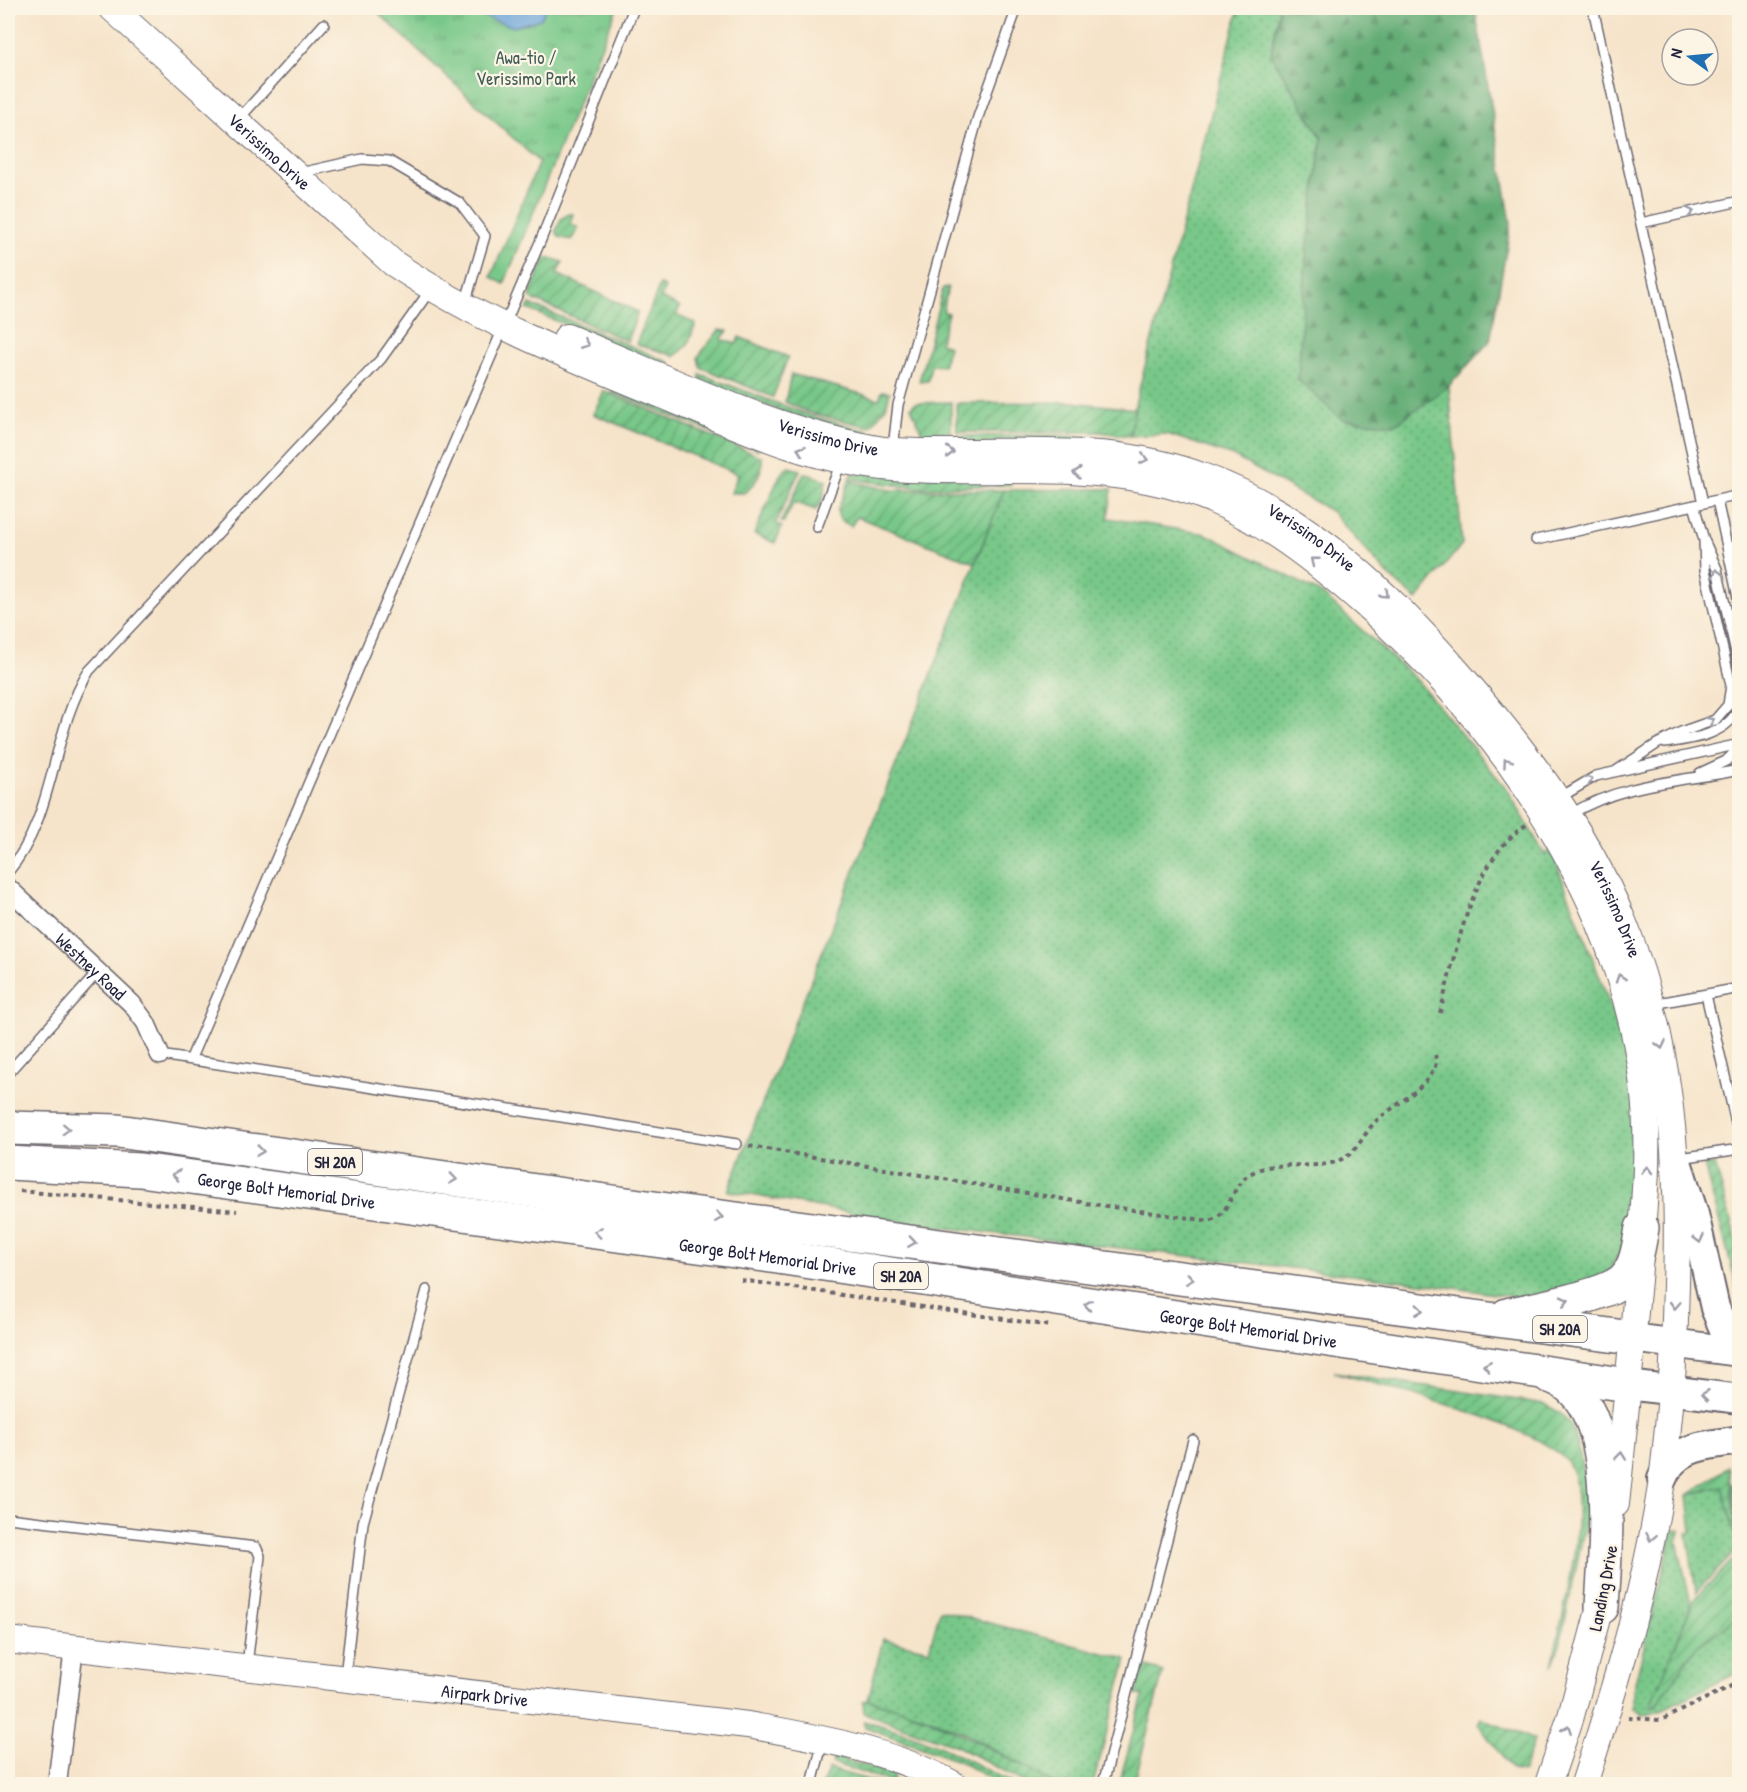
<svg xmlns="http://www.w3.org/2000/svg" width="1747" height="1792" font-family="'Patrick Hand',sans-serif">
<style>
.grass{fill:url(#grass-dots);stroke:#4d7562;stroke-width:1.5}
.forest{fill:url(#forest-firs);stroke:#426758;stroke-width:1.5}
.park{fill:url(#park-tufts);stroke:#4d7562;stroke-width:1.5}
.garden{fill:url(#garden-furrows);stroke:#4d7562;stroke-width:1.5}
.water{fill:#6ba4da;stroke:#46638a;stroke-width:1.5}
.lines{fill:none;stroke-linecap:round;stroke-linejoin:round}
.lane-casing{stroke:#6c666d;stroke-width:12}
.street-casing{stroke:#6c666d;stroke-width:21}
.secondary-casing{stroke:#6c666d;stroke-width:28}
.primary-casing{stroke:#6c666d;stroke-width:32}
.highway-casing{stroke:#6c666d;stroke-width:36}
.path{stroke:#6c666d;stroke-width:4;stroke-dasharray:4.5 4.5;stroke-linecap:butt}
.lane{stroke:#fff;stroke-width:9}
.street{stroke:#fff;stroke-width:18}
.secondary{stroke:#fff;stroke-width:26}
.primary{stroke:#fff;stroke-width:28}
.highway{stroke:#fff;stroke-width:33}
.oneway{stroke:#9c9ca7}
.labels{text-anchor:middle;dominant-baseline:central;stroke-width:4.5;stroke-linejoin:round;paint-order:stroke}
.shield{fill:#fcf5e5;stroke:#63616e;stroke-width:1.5}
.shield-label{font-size:16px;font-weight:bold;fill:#22223b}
.park-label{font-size:18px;fill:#405c56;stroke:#fcf5e5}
.street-label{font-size:18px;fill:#22223b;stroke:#fcf5e5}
</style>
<defs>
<pattern id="grass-dots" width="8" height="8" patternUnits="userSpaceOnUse" patternTransform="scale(1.5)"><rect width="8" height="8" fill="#78c889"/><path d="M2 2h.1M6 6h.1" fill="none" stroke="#62a271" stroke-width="1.8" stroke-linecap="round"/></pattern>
<pattern id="forest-firs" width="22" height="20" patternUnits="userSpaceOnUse" patternTransform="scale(1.5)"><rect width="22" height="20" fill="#62ac75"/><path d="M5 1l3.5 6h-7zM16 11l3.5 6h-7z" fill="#508c61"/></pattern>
<pattern id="park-tufts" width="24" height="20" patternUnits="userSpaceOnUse" patternTransform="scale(1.5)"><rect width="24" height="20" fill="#78c889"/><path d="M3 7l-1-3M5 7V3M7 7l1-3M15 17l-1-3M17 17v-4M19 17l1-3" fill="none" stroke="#62a271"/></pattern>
<pattern id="garden-furrows" width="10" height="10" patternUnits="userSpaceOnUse" patternTransform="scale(1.5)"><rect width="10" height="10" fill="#78c889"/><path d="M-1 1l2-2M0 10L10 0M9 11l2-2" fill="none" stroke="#62a271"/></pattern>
</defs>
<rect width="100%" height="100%" fill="#fcf5e5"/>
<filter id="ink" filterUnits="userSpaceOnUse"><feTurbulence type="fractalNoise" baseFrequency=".0167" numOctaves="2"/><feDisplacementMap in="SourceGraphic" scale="12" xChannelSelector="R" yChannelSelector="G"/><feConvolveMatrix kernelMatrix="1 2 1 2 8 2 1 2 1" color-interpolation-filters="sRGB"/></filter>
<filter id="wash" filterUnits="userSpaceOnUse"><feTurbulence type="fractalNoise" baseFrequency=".008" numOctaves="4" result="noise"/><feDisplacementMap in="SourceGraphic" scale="24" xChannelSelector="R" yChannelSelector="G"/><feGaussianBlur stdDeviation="1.35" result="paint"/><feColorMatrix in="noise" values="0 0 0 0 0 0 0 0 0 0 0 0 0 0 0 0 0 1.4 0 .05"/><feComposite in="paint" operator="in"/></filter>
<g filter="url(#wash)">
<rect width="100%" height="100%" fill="#f6e4ca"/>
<!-- grass -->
<path class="grass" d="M1239,8H1279L1271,55L1322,138L1306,260L1298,380L1394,425L1449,386L1462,544L1417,600L1390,577L1331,511L1233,456L1167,434L1130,436L1133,412Z
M1112,489L1108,518L1206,534L1321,593L1416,679L1507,789L1545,855L1551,849L1634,1067L1639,1161L1629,1235L1604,1281L1520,1298L1429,1284L921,1225L728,1191L1004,490Z
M1739,1460V1537L1732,1484L1737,1483L1736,1461Z
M1722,1486L1739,1548L1696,1592L1687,1533L1692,1532L1688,1495Z
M1673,1530H1681L1677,1541L1691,1604L1656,1705L1696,1647L1739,1616V1672L1663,1709L1643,1715L1633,1708V1691Z
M940,1610L1127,1659L1093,1784H1054L965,1733L925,1717L868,1700L883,1639L929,1650Z"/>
<!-- forest -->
<path class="forest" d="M1279,8H1475L1511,223L1490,341L1449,386L1394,425L1341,419L1298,380L1306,260L1322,138L1271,55Z"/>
<!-- park -->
<path class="park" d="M373,8H617L504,284L491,277L539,162Z"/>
<!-- garden -->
<path class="garden" d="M569,214H573L570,224L579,228L571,240L559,237L556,231L561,219Z
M546,257L563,262L557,274L638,312L627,341L530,298L532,288Z
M660,285L665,287L661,298L680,307L676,315L696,324L687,346L675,356L636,344Z
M948,287L943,311L948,313L940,343L949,346L943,366L931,365L928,381L919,382L943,288Z
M530,304L671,363L661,364L527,309Z
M719,330L728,331L721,339L736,344L739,337L788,357L773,397L700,367L698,357Z
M700,374L811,416L868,431L861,438L832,431L700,380Z
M791,374L879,399L882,391L890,392L886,407L870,427L810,413L785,402Z
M618,388L756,444L758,450L612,392Z
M604,391L762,457C763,472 755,485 744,493H731L738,474L593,414Z
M951,402V432L922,433L911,407L915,403Z
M1072,402L1135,409L1130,436L1099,432H957L956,403Z
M1058,435L1119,440L1118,444H923L921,437Z
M788,467L800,470L776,523L782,527L775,543L754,534L780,475Z
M804,473L826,480L823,500L816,510L794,502L784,522H781Z
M853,473L1011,478V485L918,488L849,479Z
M849,481L890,490H1004L975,563L857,517L851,526L840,520L837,511Z
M1715,1164L1739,1250V1294L1704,1165Z
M1334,1372L1544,1404L1559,1412L1570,1423L1578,1444L1589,1505L1560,1645L1552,1666C1562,1615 1590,1515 1571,1468C1555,1428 1378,1385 1334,1372Z
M1728,1467L1739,1548L1722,1486L1688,1495Z
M1739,1554V1616L1696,1647L1656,1706H1651L1694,1599Z
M1144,1666L1163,1672L1134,1784H1119L1143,1696L1136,1694Z
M868,1700C937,1716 993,1750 1054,1784H1027L957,1746L864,1713L863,1701Z
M1481,1718L1534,1740L1523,1772L1512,1770L1478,1724Z
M863,1721C918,1732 965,1758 1014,1784H999L961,1762L865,1727Z
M834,1757L893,1774L894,1783L832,1763Z
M829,1769L883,1784H822Z"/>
<!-- water -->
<path class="water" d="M477,8H546L541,19L514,27L481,16Z"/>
</g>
<g filter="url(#ink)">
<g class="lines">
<defs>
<path id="lane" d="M1593,8L1703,503
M238,120L324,24
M300,173L362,159L389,161L460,203L485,236L465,304
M1641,223L1740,201
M893,448L898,405L978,117L1017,8
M1717,500L1740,607
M1694,505L1704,540L1717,569L1740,670
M817,527L841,462
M1536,540L1740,495
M1731,547L1740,566
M1665,743C1693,739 1728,735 1740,706
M1616,771L1657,744L1681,732L1715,720L1728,705L1731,685L1705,570L1704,540
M1700,773L1726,761L1740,747
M1559,798L1596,776L1740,744
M1569,815C1624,782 1679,782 1740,770
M8,872C56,816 50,733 89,671L381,359L431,289
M1706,995L1740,1140
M1653,1004L1740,988
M160,1055L737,1144
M191,1058L540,242L634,8
M8,1073L98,972
M1680,1158L1740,1149
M8,1518L256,1547L260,1556L247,1665
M345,1676L363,1523L427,1290
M812,1784L823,1741
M1103,1784L1193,1440"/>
<g id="street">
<path id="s1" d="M8,888L132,1004L146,1023L160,1055"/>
<path d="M57,1784L74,1648"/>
</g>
<g id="secondary">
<path id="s2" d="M112,8L393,263C479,321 574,359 669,398C741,428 814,462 893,468C984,475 1079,461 1169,485C1247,506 1308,554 1368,607C1504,729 1621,900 1643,1086C1651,1151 1643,1214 1638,1280C1631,1355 1624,1430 1616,1504"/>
<path id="s3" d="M567,337C665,377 780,434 884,450C909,453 935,452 960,452C1048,452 1124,446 1207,478C1310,516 1392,596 1462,677C1526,751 1585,829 1623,921C1671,1038 1680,1159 1676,1284C1675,1338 1672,1393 1666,1447C1654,1562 1619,1675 1584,1784"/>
<path id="s4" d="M8,1640L748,1725C819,1738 888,1749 953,1784"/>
<path d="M1548,1784L1571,1716L1605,1588"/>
</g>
<path id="primary" d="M1677,1162L1694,1214L1715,1308L1726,1334L1740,1345
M1632,1338L1740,1352
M1628,1385L1740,1399
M1662,1479C1676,1444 1707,1446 1740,1440"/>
<g id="highway">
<path d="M8,1128L118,1131L661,1209L1632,1338"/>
<path id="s5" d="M8,1163L140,1170L764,1255L1628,1385"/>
<path d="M1507,1315C1534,1309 1610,1296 1626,1277C1637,1264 1639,1244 1642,1228"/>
<path d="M1549,1376C1622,1397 1605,1549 1602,1607"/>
</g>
</defs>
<!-- lane casing -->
<use href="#lane" class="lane-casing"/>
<!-- street casing -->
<use href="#street" class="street-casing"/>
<!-- secondary casing -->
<use href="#secondary" class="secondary-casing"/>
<!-- primary casing -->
<use href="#primary" class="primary-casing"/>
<!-- highway casing -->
<use href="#highway" class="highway-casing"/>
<!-- path -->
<path class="path" d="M1440,1013C1455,955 1472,859 1526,825
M749,1146L1092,1204L1210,1221C1233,1211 1230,1187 1250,1174C1278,1156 1316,1174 1344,1158C1357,1151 1364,1134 1374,1123C1388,1108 1444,1080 1435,1055
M20,1191L237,1211
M741,1280L1051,1326
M1628,1718L1661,1720L1740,1682"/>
<!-- lane -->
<use href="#lane" class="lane"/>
<!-- street -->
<use href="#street" class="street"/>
<!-- secondary -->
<use href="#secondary" class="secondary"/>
<!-- primary -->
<use href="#primary" class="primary"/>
<!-- highway -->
<use href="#highway" class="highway"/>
</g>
<!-- one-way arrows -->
<defs><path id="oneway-chevron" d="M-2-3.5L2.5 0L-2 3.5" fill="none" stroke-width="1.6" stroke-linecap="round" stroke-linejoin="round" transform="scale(1.5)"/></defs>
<g class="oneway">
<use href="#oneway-chevron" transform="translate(1690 212) rotate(-12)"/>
<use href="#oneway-chevron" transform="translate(585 344) rotate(22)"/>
<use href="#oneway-chevron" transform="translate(801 450) rotate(-161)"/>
<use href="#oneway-chevron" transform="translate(950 452)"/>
<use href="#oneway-chevron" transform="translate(1144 459) rotate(12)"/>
<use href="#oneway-chevron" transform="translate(1077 473) rotate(-176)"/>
<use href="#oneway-chevron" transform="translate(1314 561) rotate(-141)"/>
<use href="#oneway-chevron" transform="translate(1717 573) rotate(-106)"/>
<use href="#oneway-chevron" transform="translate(1385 594) rotate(43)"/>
<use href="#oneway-chevron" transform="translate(1710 721) rotate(-26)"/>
<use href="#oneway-chevron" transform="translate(1507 762) rotate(-125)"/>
<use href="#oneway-chevron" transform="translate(1589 780) rotate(-26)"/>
<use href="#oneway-chevron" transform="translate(1620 978) rotate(-108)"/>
<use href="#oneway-chevron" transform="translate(1661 1045) rotate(77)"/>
<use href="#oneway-chevron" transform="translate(66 1129) rotate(2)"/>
<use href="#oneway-chevron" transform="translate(260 1151) rotate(8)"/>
<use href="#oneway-chevron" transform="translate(1647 1170) rotate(-88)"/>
<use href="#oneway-chevron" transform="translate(176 1175) rotate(-172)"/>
<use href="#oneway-chevron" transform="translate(453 1179) rotate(8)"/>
<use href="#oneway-chevron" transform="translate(719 1217) rotate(8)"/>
<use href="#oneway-chevron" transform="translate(598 1232) rotate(-172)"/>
<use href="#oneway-chevron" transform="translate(1699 1239) rotate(77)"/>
<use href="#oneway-chevron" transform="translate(912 1242) rotate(8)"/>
<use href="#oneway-chevron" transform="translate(1190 1279) rotate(8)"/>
<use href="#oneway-chevron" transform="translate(1565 1301) rotate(-13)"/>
<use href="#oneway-chevron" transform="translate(1088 1305) rotate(-171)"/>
<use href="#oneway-chevron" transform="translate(1675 1305) rotate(93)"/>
<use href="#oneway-chevron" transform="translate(1419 1310) rotate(7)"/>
<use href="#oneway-chevron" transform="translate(1487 1366) rotate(-171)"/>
<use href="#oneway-chevron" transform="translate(1705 1395) rotate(-173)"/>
<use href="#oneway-chevron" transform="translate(1621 1456) rotate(-84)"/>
<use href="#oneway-chevron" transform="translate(1651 1537) rotate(101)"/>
<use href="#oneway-chevron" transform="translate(1567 1729) rotate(-71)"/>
</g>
</g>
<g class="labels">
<!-- shield labels -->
<g class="shield">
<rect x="308" y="1149" width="54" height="26" rx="4.5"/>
<rect x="874" y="1263" width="54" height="26" rx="4.5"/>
<rect x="1533" y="1316" width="54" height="26" rx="4.5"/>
</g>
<g class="shield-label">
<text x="335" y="1162">SH 20A</text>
<text x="901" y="1276">SH 20A</text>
<text x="1560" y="1329">SH 20A</text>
</g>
<!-- park labels -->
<g class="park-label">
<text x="526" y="57">Awa-tio /<tspan x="526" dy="21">Verissimo Park</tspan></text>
</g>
<!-- street labels -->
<g class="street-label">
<text stroke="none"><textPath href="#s2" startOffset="213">Verissimo Drive</textPath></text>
<text stroke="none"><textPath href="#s3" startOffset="280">Verissimo Drive</textPath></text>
<text stroke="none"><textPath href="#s3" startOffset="784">Verissimo Drive</textPath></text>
<text stroke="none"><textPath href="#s3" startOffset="1270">Verissimo Drive</textPath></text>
<text stroke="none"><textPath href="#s1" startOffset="114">Westney Road</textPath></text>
<text stroke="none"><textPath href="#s5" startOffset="280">George Bolt Memorial Drive</textPath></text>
<text stroke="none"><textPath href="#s5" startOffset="766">George Bolt Memorial Drive</textPath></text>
<text stroke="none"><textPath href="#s5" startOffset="1252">George Bolt Memorial Drive</textPath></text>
<text transform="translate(1603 1588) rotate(-79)">Landing Drive</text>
<text stroke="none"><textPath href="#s4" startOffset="480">Airpark Drive</textPath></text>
</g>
</g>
<!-- margin -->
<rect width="1747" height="1792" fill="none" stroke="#fcf5e5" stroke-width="30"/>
<!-- north arrow -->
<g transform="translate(1690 57) rotate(285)"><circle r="28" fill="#fcf5e5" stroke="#a5a1a1" stroke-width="1.5"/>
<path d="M0-4.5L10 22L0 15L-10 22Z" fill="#1f6fb2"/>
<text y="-9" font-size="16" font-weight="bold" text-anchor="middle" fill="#22223b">N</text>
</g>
</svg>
